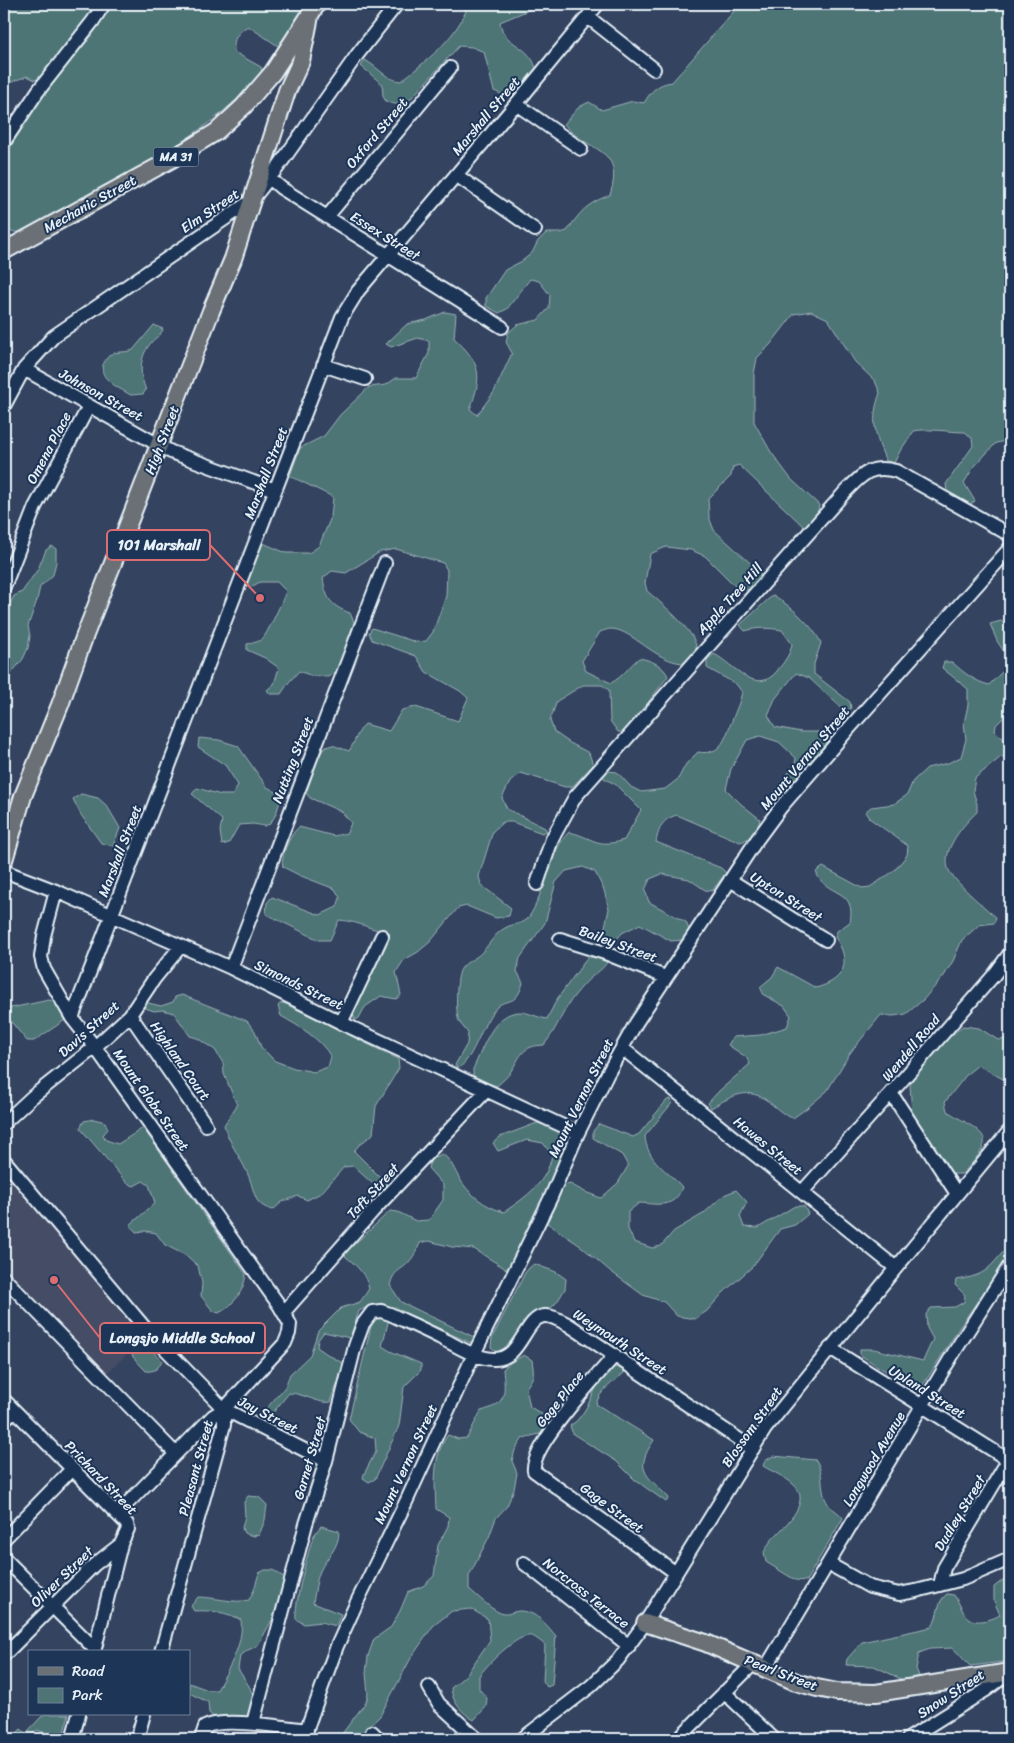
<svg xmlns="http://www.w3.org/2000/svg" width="1014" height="1743" font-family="Sriracha,sans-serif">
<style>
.built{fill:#444d66}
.green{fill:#4e7476;stroke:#9bb2b7}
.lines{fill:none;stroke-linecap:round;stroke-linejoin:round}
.minor-casing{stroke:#e8f1f8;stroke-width:16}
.major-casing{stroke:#e8f1f8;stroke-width:20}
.minor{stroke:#1d3557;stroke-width:12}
.major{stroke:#6a7074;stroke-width:16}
.labels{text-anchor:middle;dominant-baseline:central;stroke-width:4;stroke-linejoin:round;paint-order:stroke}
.shield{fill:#1d3557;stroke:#abb9c8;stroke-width:1}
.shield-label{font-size:12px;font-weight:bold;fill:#e8f1f8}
.street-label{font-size:14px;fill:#e8f1f8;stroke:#1d3557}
.leader{fill:none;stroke:#dc6e71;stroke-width:2}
.callout-dot{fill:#dc6e71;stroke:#1d3557;stroke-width:2}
.callout{fill:#1d3557;stroke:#dc6e71;stroke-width:2}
.callout-label{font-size:15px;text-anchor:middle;font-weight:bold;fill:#e8f1f8}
</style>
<rect width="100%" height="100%" fill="#344360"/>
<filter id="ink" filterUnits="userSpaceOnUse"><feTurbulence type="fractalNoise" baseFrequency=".02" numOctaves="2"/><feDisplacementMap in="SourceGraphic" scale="10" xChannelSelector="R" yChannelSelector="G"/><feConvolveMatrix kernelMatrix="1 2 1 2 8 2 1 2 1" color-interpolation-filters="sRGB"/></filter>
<g filter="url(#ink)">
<!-- built -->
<path class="built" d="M4,1171L144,1338L105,1375L21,1290L4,1270Z"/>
<!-- green -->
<path class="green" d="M4,4H97L43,77L35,80L27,76L4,85Z
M111,4H309L283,45L278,46L248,26C237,33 233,38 234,52L261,67L262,71C231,111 191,137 149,162C107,187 64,210 21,233L4,230V157L47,88L90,38Z
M462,4H543L500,22C503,43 521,43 531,58C534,61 535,66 536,69L510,98L494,91L484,52L472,47L459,46L404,106L386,102L383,96L382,84L361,66L365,60C378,67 386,80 401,81C426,61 453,41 466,11Z
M730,4H1010V440L996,443L973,468L964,483L975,501L969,505L947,491L946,484L973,446L972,438L965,432C950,432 927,428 914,431L900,451L894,463L886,461C875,437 870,419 880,393L875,381L855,362L828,319L811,311L794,314L770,345L757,358L754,374V422L771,452L791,479L819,505C818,517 813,521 804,527L739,465L733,467L731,476L708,499L709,517L714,530L759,571L762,577L748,590H739L705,556L691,550L666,547L650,554L645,583L647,591C659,601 696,632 696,647C695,652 688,659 684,663C655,662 632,629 611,629C608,629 603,631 600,632L582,661L586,671L611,683C624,676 628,667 639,658C651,660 663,665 668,676L626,732H618L610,721L609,690L602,685H583L557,701L550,720L554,732L570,743L589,753L593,765L572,787H565L521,773L510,782L502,798L507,809L545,828L547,831L542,833L512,822H503L493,831L479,876L481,885L511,908L509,916L496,918L467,906L458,908L430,942L418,952L404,960L396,972L401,995L396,999L381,996L365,1007L359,1018L355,1020L353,1013L381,931C366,927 355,921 339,920L330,940H319L266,914L267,903L272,897L320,915L337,907L340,898L335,889L301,876L283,867C280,857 290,834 299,827L334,836L347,833L351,823L342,812L310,798L306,793L318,759L324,748L332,745L349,751C355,742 357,732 365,724L389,731L402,710L416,707L458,721L468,698L460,691L426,672L416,656L372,640L369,633L372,628L416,642L426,641L433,632L446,596L447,570L443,563L396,549L380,552L346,573L332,571L323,578C326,599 331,606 350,613L354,622L338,670L328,677L312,676L299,671L289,682L281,694H270L267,690L274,684L279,668L265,658L247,650V644C253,643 259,642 263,638C267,634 284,598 286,591L277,582H260L249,588L247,583L259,546L263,543L286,553H309L319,546L331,517L333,497L290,476L300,448L324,436L340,415L369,387L386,385L396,378H416L429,353V341L418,338L391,347L386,344L407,324L426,320L445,312L456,314L454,338C481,363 483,375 470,409L477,415L494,392L512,353L506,342L508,333L517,325L538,320L549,308L550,295L539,281L530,279L507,309L499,313L486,306V298L505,270L522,261L532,253L538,241L546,233H560L567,231C581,211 586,204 610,195C626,146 587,153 564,124L579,107L589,102L602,110L633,101L644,103C651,91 657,84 672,82L734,11Z
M154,325L163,329C161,336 154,338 150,344C139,359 139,373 146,390L143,394C140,394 134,395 131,395C128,394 123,390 120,389C109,382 95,373 107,358C113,349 124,354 133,350Z
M52,546L56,549V562L53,575L40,587L37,600L28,626L30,636L28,648L23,659L9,676L4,680V623L7,609L14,596L22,592L38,569L46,550Z
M773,595C789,605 813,625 821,643L814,664V674L850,702L851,708L847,713L809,678L796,673L775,699L768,715L775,727L801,732H821L831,738L827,744L780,797L775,800L773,795L795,764L796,758L779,742L760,736L747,740L731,769L726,789L741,804L760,819C759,829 750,840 740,842L677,815C662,819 659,828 656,842L721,868L726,873L712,891L705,890L689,879L662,874L650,879L645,890L649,902L686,922L689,930L683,940L671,941L640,924L622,933L611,946L604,943V931L609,909L604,890L595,872L583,867L566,871L556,882L545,923L520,958L517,971L523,983C515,1009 507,996 496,1008C480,1025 476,1056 458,1069L455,1065L467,1044L468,1033C465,1029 461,1025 459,1021C455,1013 456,976 461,969C466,961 476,959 482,952C490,944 494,934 505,928C513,923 524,925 529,917C546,891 547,855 569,832C593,837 596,849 624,840L641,810L615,784L605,779L602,775L608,771L617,772L631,787L641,792L665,789L678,779L686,764L698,752C723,756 725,737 733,718C736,710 740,702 742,692L736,684L707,668V660L714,654C734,664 756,697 777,671C784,662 790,655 792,644L782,630C769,628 758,627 745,631L740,625Z
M1001,621L1010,628V661L997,641L990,624Z
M944,662H952C964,673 974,681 989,685L1010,664V711L996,725L995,731L1010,745V759L1007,757H1001L975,778L973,791L977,804V812C964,824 942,849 948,868C950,878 987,910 996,917L994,923L979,925L962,940L953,961L944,976L923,1000L906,1014L893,1016L881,1015L850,1053L827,1091L807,1108L793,1118C783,1115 778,1109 770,1103C749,1085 732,1096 711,1108L708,1103L719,1091L750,1064L746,1057L728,1045L733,1037L761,1035L787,1027L791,1016L784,1006L764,995L760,987L772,977L778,967L816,988C845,980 852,962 835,937L837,931L850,922C857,887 825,897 816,872L823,867L862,888L870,887L894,871L907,855L908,846L869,818L865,812L871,807L894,804L907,795L913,781L927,768L948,763L961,757L966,739L964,723L968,705V689L942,668Z
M199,738L219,740L238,746L267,787L282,795L276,814L270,824L264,826L253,824L239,825L229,843L222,845L220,831L222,820L192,794L197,788L221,795H233L238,785L225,765L198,747Z
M81,794L98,798L107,806L120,828L113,846L101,843L81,815L73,799Z
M588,957H598L607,962C603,969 600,970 594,975C587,980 581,988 575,995C563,1010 557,1029 544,1045C522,1046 522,1054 511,1071C508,1077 502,1081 497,1086L484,1082L473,1076V1069C483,1049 493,1012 520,1012C528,1012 539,1018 547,1019L557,999Z
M182,995L247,1021L255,1031L261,1047L275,1061L294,1068L314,1072L328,1067L331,1057C320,1038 300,1027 281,1016L278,1006L281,1003L286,1004L398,1059L399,1068L376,1106L373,1134L359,1145L354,1151L387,1184L386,1191L382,1192L353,1166L344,1167L321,1193L307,1200L298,1196L282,1202L273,1210C266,1208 261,1206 257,1200C253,1193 252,1184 249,1177C242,1159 229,1144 224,1125L237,1105L224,1074L223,1063L215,1050L197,1038L190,1036L174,1013L162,1010L154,1011L142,1007L144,1002L161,1006L173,1002L175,997Z
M49,1000L58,1003L68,1018L34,1041H27L4,1013V1010L11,1008Z
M963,1026L979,1028L998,1040L1010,1039V1083L978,1065L967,1074L945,1102L947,1111C987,1136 999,1135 962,1174H952L940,1163L912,1113L910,1085L918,1067L942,1043Z
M671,1099L672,1103L645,1136C646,1160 668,1171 682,1187C675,1209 658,1204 639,1203L628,1212V1229L634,1242L652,1248L661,1246L674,1231L703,1214L724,1195L736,1190L747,1202L740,1216L744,1227L758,1228L795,1206H804L808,1214L795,1225L780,1229L753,1266L723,1293L707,1311L695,1319L677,1316L664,1302L643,1295L610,1271L582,1247L547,1223L562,1186L570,1184L585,1192L601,1198L618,1183L628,1166L622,1155L593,1138V1131L599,1124L633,1137L639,1134L667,1100Z
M94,1119L105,1122L108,1129L103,1135L106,1140L118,1144L143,1128L246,1274C244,1291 234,1305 219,1313L213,1311L201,1296L202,1283L198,1266L187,1256L165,1245L156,1233L146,1231L136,1232L130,1225L155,1203L149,1185L143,1181L134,1186L127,1183L80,1128L84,1121Z
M537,1123L550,1126L570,1139V1145L510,1267L506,1269L474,1249L452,1247L429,1241L420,1243C417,1251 413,1258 407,1264C397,1273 394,1271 390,1285L401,1302L476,1338V1342L471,1343L382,1303L369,1306L359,1311L350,1338L324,1332L318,1340L317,1347L327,1354L344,1364L331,1402C321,1405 303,1393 289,1393L267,1420L262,1419L266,1409L285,1387L290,1374L310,1355L318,1331L341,1308L360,1302L369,1289C366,1274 357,1266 345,1256L346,1252L390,1211L398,1212L416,1221L429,1220L443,1200V1185L428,1168L431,1159L442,1154C451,1160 453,1167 458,1176C468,1194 485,1207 504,1212C526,1197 547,1183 552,1155L543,1143L527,1140L498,1151L493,1143L500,1137Z
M1010,1245V1254L959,1328L925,1382L919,1389L911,1387L860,1355V1349H874L923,1361L933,1339L927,1328L926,1314L931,1308L955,1307L964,1302L965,1295L955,1285L956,1280C990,1275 988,1267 1010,1245Z
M534,1264L556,1272L566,1279L565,1289L557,1302L551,1308L539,1312L503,1352H496L491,1347L492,1338L525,1273L529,1268Z
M377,1317L389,1319L382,1346L390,1351L421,1364V1370L404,1387L399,1426L375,1479L369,1482L363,1478L364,1474L376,1451L375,1438L359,1432L349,1419L372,1322Z
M144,1338L152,1351L162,1360C159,1368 155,1372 146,1371L133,1357L131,1350Z
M524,1355L532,1360C534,1375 535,1375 526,1388L530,1407L542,1414L550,1424L548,1432L523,1438L515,1450L512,1461L517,1473L514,1489L507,1506L496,1518L489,1537L469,1576V1589C477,1595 494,1613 504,1614C508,1615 514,1611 519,1611C536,1611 546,1624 556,1636L552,1685L547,1687L543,1681L545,1645C541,1642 537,1638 532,1636C517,1633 487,1665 479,1676V1689L487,1698L486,1707L474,1720C462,1713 452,1702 451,1688L466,1675L490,1640L488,1619L471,1609L452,1611L433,1626L411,1658L380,1716L356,1739H338L366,1702L368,1694L366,1673L368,1656L374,1639L391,1627L400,1611L408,1592L423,1586L434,1576L438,1545L448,1526L449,1517L436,1509C435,1485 432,1455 448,1435L458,1439L467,1438L481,1411C508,1404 505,1393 503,1369L510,1363Z
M614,1367L624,1369V1373C614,1382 600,1390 596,1404L654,1440C633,1471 647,1475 669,1498L666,1502L635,1480L616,1461L573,1434L570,1426C589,1414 591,1391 604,1375C606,1372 611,1370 614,1367Z
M773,1456L816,1460C825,1473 819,1491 828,1504C831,1509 838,1511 843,1518L806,1581L795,1580L766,1562L764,1552C766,1549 768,1545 770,1542C780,1529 815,1503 793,1484C785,1477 773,1472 763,1466L765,1461Z
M248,1496L259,1497L267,1505L265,1520L259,1535L253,1536L244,1533L242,1528L245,1516L244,1502Z
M321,1526L339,1531C339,1549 327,1556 320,1571C316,1580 315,1593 313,1603L341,1614L336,1626L321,1622L304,1624L296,1619C294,1605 308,1550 314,1535C316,1532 319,1529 321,1526Z
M265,1570H273L285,1578L280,1605L261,1640L257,1646L248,1650L240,1656L238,1669L249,1686L255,1699L247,1721L217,1720L209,1713L208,1702L189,1693V1683L208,1690H217C228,1669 244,1645 241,1620C227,1612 211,1610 194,1611L191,1606L198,1597C214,1597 235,1604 249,1600L254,1590L259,1573Z
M1010,1572V1661L970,1666L953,1648L930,1649L919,1653L916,1669L920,1678L903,1680L874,1666L846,1665L847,1659L862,1642L932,1627C939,1616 936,1602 947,1594L954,1595C958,1601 960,1606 964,1613C971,1626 989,1621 1000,1615L994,1601V1587L1007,1577Z
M44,1714H69L62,1739L37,1730L28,1739H11L21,1729L26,1733Z"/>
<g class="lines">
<defs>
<path id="minor" d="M588,17L654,69
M516,104L581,149
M4,142L38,91L93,21L104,4
M267,171L273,181L281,188L502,327
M456,175L535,230
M327,217L450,68
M323,365L365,379
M24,369L171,452L275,490
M4,406L24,369L54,336L251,201L278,167L357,55L397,4
M4,587L35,507L89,406
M4,871L56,891L231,968L348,1026L578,1133
M730,880L826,940
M537,884L552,839L575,797L845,492C862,475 870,464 896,471L1010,535
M56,891L44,936L41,957L44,969L72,1018L95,1047L279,1305L290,1324L289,1333L285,1343L224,1409L213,1416L117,1514
M560,939L605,953L665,977
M231,968L385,563
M130,1015L206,1125
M72,1018L342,317L358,291L516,104L598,4
M341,1023L382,936
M622,1048L896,1268
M4,1123L32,1097L95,1047L130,1015L154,979L181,946
M4,1160L145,1328L224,1409L326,1461
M802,1192L891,1093
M957,1194L891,1093L994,975L1010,953
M4,1278L176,1454
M284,1312L373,1211L486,1091
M830,1348L1010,1461
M615,1355C598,1375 530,1446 534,1471L676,1573
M4,1400L127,1524L128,1529L121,1544L94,1652
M4,1420L14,1410
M4,1539L72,1469
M4,1558L95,1649
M524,1563L629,1646
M829,1564L870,1587L899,1594L916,1591L963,1579L1010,1559
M940,1585L944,1568L1010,1457
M161,1652L224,1425V1409
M4,1655L94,1565L121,1544
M765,1669L953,1354L1010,1265
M429,1687L439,1704L477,1739
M724,1692L774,1739
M253,1723L306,1524L326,1461L355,1346L363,1324L372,1312L381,1311L390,1314C407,1322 423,1329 439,1337C456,1345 474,1358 493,1359C521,1361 524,1318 544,1316C552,1315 561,1321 569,1325L753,1449
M372,1732L379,1739
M72,1739L79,1714
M137,1739L144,1714
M201,1739L205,1727C222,1717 286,1727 307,1730
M303,1739L337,1646L356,1604L406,1502L474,1354L551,1197L578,1133L608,1073L636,1023L756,841L781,807L852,725L1010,548
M522,1739L591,1686L618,1660L645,1623L765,1429L896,1268L1010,1130
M678,1739L753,1664
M908,1739L986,1690L1010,1672"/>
<path id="major" d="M4,251L172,159L216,132L244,106L273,72L317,4
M4,860L23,796L60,705L85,635L211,311L233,259L287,91L301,61L310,16
M645,1623L706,1643L796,1682L817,1688L837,1692L876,1693L1010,1672"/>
</defs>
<!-- minor casing -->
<use href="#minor" class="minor-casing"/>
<!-- major casing -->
<use href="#major" class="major-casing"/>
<!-- minor -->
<use href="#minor" class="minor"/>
<!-- major -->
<use href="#major" class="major"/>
</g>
</g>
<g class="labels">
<!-- shield labels -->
<rect class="shield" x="153.5" y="147.5" width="45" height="19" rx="4"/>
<g class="shield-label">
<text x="176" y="157">MA 31</text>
</g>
<!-- street labels -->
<g class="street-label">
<text transform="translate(486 116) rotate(-50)">Marshall Street</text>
<text transform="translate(377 133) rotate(-50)">Oxford Street</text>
<text transform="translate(90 204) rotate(-29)">Mechanic Street</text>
<text transform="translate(210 211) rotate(-34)">Elm Street</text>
<text transform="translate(385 236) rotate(32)">Essex Street</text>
<text transform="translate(101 395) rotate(29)">Johnson Street</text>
<text transform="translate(162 440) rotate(-69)">High Street</text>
<text transform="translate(49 448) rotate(-62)">Omena Place</text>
<text transform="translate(266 473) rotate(-69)">Marshall Street</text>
<text transform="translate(730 599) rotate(-48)">Apple Tree Hill</text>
<text transform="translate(805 758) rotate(-50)">Mount Vernon Street</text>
<text transform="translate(293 760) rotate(-69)">Nutting Street</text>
<text transform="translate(120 851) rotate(-69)">Marshall Street</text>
<text transform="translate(786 897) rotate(32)">Upton Street</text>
<text transform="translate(618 944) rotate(20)">Bailey Street</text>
<text transform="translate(299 985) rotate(26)">Simonds Street</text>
<text transform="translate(89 1029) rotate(-42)">Davis Street</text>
<text transform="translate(911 1048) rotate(-50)">Wendell Road</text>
<text transform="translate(180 1061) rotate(55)">Highland Court</text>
<text transform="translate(581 1098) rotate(-64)">Mount Vernon Street</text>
<text transform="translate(151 1100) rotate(55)">Mount Globe Street</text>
<text transform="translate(768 1146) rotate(39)">Hawes Street</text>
<text transform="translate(373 1191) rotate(-47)">Taft Street</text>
<text transform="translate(620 1342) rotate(33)">Weymouth Street</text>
<text transform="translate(927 1392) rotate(32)">Upland Street</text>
<text transform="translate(560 1399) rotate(-51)">Gage Place</text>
<text transform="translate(268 1415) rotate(27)">Jay Street</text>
<text transform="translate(752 1427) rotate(-55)">Blossom Street</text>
<text transform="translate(310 1458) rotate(-74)">Garnet Street</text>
<text transform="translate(874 1459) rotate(-59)">Longwood Avenue</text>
<text transform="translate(406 1464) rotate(-65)">Mount Vernon Street</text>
<text transform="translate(196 1468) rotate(-75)">Pleasant Street</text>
<text transform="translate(101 1478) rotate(46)">Prichard Street</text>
<text transform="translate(612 1508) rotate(36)">Gage Street</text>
<text transform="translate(960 1513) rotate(-59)">Dudley Street</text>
<text transform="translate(62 1577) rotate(-44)">Oliver Street</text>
<text transform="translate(586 1593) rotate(38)">Norcross Terrace</text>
<text transform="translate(781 1673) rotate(21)">Pearl Street</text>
<text transform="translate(951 1694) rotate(-33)">Snow Street</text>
</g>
</g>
<!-- callouts -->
<path class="leader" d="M260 598L210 545M54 1280L100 1338"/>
<g class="callout-dot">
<circle cx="260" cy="598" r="5"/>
<circle cx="54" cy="1280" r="5"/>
</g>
<g class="callout">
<rect x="107" y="530" width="103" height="30" rx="5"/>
<rect x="100" y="1323" width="165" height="30" rx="5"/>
</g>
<g class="callout-label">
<text x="159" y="550">101 Marshall</text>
<text x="182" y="1343">Longsjo Middle School</text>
</g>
<!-- margin -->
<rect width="1014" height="1743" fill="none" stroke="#1d3557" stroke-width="20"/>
<rect x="10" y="10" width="994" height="1723" fill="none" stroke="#e8f1f8" stroke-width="2" filter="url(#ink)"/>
<!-- legend -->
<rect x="28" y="1650" width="162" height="65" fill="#1d3557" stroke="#6e8097"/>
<rect x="38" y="1667" width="25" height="8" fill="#6a7074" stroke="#6e8097"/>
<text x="72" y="1676" font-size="15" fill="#e8f1f8">Road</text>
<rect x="38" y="1688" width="25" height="15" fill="#4e7476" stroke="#6e8097"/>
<text x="72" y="1700" font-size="15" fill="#e8f1f8">Park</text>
</svg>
